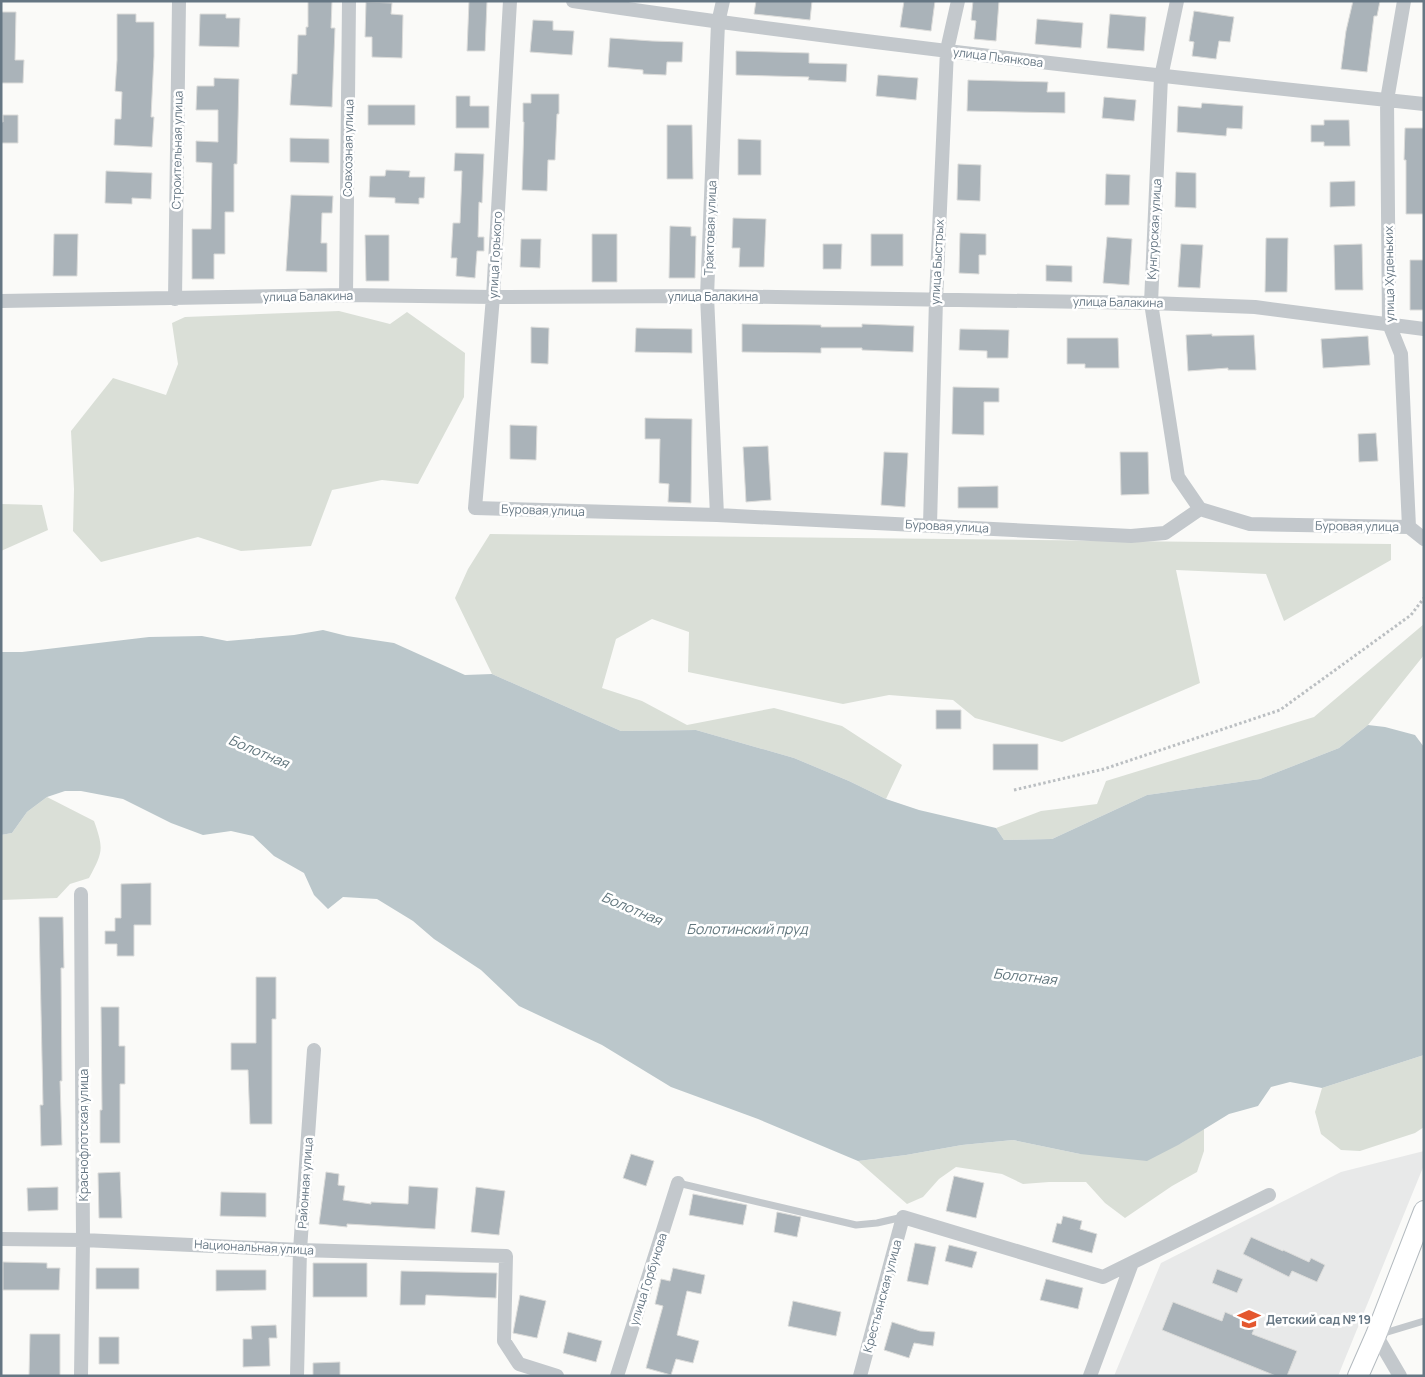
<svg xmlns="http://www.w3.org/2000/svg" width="1425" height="1377" font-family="Manrope,sans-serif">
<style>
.built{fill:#e8e9e9}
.green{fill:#dadfd7}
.water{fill:#bbc7cb}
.building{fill:#aab3b9;stroke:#dcdcda}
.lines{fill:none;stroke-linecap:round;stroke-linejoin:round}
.secondary-casing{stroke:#b3babf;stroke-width:22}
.path{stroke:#bbbfc2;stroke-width:3;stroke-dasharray:2.5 2.5;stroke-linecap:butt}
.lane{stroke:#c3c8cc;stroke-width:7}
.street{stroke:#c3c8cc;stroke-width:14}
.secondary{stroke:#fff;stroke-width:20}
.labels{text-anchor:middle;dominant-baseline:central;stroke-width:5;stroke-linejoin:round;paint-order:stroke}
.street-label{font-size:12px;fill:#657683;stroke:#fff}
.poi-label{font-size:12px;font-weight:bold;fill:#657683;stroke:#fff;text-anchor:start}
.water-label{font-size:14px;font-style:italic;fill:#60757c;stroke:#fff}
</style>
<rect width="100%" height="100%" fill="#fafaf8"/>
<!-- built -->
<path class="built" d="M1424,1151V1165L1338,1376H1114L1161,1263L1341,1172Z"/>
<!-- green -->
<path class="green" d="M339,311L390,324L407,312L465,353L464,397L418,484L382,480L332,490L311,546L241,551L198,537L101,562L73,531L74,489L71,431L113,378L166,395L178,364L172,323L185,317Z
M1,504L42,505L48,530L1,551Z
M490,534L1391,544V560L1284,621L1266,574L1176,570L1200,683L1062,742L975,718L953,700L889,695L843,704L688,672L689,632L652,619L616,639L602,688L642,701L687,725L774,708L842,726L902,765L886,799L849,781L794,758L696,730L621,731L492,674L455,598L468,569Z
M1424,624V655L1368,725L1339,748L1260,779L1147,795L1052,839L1004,840L996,828L1041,811L1097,804L1106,781L1314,717Z
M47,797L94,821C104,849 103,852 89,878L70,884L57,898L1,900V835L12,833L27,812Z
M1424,1055V1127L1415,1133L1360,1151L1341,1150L1321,1134L1315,1112L1322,1088Z
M1204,1128V1151L1197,1172L1172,1186L1125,1218L1105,1203L1086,1182H1049L1023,1184L1002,1174L956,1167L939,1179L923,1197L907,1204L858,1161L906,1155L962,1145L1013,1140L1080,1154L1180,1144Z"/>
<!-- water -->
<path class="water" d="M323,630L347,636L394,643L465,675L492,674L621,731L696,730L794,758L849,781L886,799L919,810L996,828L1004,840L1052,839L1147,795L1260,779L1339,748L1368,725L1385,727L1415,735L1424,747V1055L1322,1088L1290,1082L1271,1087L1258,1106L1229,1114L1180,1144L1147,1161L1080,1154L1013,1140L962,1145L906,1155L858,1161L758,1119L671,1087L602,1045L519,1006L481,970L434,939L413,921L377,899L343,897L328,909L314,895L304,873L274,856L253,836L231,831L203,835L171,823L123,799L81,791H65L47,797L27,812L12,833L1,835V652H22L149,637L202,636L227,641L294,635Z"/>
<!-- building -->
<path class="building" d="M308,1H332L331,28H335L332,107L290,105L292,74H297L298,35H306V27H308Z
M469,1H487L485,51H467Z
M756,1H812L810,20L754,14Z
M904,1H935L931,31L900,27Z
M973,1H999L996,41L974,39L976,21L971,20Z
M1353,1H1380L1377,16H1374L1367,72L1341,69L1346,31Z
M366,2L392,3L391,14L403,15L402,58L372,57V37H365Z
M1194,11L1234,17L1230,42L1219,41L1216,59L1192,56L1194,42L1189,41Z
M1,12H16L15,60H24L23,83H1Z
M117,14H136V22H154V56L151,117H154L152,147L114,145L115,119H121L122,92L115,91L117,60Z
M200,14H226V18H240L239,47L199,46Z
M1110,14L1146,17L1144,51L1107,48Z
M1037,19L1083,23L1081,48L1035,44Z
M533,20L553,21V30L574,31L572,55L530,52Z
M610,38L652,41L683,42L682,62H667L666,75L643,74V70L608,67Z
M736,51L809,53V63L847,64L846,82L808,80L809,77L736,75Z
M878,75L918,78L916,100L876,96Z
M214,78L239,79L237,164H234V212H225V254H214V279H192V229H211L212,163L196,162V141L218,142V110H196L197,86H214Z
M968,80L1048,82L1047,92H1065V113L967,111Z
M531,94H559V114H557L555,160H548L547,191L522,190L524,122H523V103H531Z
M456,96H470V106H489V128H456Z
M1104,97L1136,100L1134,121L1102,118Z
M1202,103L1243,106L1242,129L1227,128L1226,136L1177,132L1178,106L1201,108Z
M368,105H415V125H368Z
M3,115H18V143H1V122H3Z
M1324,120H1349L1350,146H1324V142H1311V125H1324Z
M667,125H692L693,179H667Z
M1405,128H1424V214H1406V160H1404Z
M290,138L329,139V163L290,162Z
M738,139L761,140V175H738Z
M455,153L484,154L482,203L479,202L478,237H484V251H477L475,278L456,276L457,258H451L453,223H460L462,171H454Z
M958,164L981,165L980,201L957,200Z
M386,170L410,171L409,177H425L424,198H419V204L395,203V198L369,197L370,176H385Z
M106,171L152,173L151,199L132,198V204L105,203Z
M1176,172L1196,173V208L1175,207Z
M1106,174L1130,175L1129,205H1105Z
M1355,181V206L1330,207V182Z
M291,195L333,196L332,213H322L321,243H327V272L286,271Z
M733,218L766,219L764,267H739L740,248H732Z
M670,226L691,227V236H696L695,278H669Z
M960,233L986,234V255H979V274L959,273Z
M54,234H78L77,276H53Z
M592,234H617V282H592Z
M871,234H903V266H871Z
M365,235H389V281H366Z
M1107,237L1132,239L1129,285L1103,283Z
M1266,238H1288L1287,292H1265Z
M521,239H541L540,268L520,267Z
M823,244H842L841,269H823Z
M1181,244L1203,245L1200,288L1178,287Z
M1362,244L1363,290H1335L1334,245Z
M1410,260H1424V310H1410Z
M1046,265L1072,266V282L1046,281Z
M742,324L821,325V327H862V324L914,326L913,352L862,350V348H821V353L742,352Z
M531,327L549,328L548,364L531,363Z
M636,328L692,329V353L635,352Z
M960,329L1009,330L1008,358H987V351L959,350Z
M1212,334V336L1254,335L1256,370H1228V368L1188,371L1186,335Z
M1368,336L1370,365L1323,368L1321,339Z
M1067,338H1118L1119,368H1085V364H1067Z
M953,387L999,388V402H984V435L952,434Z
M645,418L692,419L691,503L668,502L669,484L659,483L660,439H645Z
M510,425L537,426L536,460L510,459Z
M1376,433L1378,461L1359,462L1358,434Z
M768,446L771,500L746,502L743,447Z
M884,452L908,453L905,507L881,505Z
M1120,452H1148L1149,494L1121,495Z
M998,486V508H958V487Z
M936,710H961V729H936Z
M993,744H1038V770H993Z
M151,883V925H134V956H117V944H105V931H115V918H121V884Z
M39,917H63L64,968H61L62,1081H60L62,1145L41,1146L40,1105H43Z
M256,977H276V1019H272V1124H250L248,1070H231V1043H256Z
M101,1007H119V1046H125V1084H120V1143H100V1110H102Z
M631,1154L654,1161L646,1186L623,1178Z
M120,1172L122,1218H99L98,1173Z
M326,1172L339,1174L338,1185L345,1186L343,1200L371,1204V1202L408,1204L409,1186L438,1188L435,1229L347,1224V1227L319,1224Z
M954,1176L984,1183L976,1218L946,1211Z
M58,1187V1210L28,1211L27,1188Z
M476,1187L505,1191L499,1235L471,1232Z
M221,1192L266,1193V1217L220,1216Z
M693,1194L747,1205L743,1225L689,1215Z
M777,1212L801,1217L797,1237L774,1232Z
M1063,1216L1082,1221L1080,1229L1097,1234L1092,1253L1052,1242L1057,1223L1061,1224Z
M1251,1237L1283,1251V1250L1309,1262L1311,1258L1325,1265L1317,1282L1292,1271L1289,1277L1243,1254Z
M915,1243L936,1247L928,1285L907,1281Z
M949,1245L977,1252L972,1268L945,1261Z
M3,1262L47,1263V1268H60L59,1290H3Z
M313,1263H367V1297H313Z
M96,1268H139V1289H96Z
M673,1268L705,1275L701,1294L687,1291L677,1335L699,1341L693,1363L676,1359L671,1375L646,1368L663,1306L655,1304L661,1279L670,1281Z
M1217,1269L1243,1279L1237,1293L1212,1283Z
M216,1270H266V1290L216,1291Z
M401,1271L497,1273L496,1298L426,1295L425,1305H400Z
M1046,1279L1083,1288L1078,1309L1040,1300Z
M520,1295L546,1301L537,1338L513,1333Z
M793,1301L841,1312L836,1336L788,1326Z
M1173,1302L1222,1321L1225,1312L1256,1325L1252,1334L1297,1351L1287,1376H1276L1162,1330Z
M892,1322L920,1331L935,1332L933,1346L914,1343L909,1358L884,1350Z
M276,1325L277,1338H269L270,1366L243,1367V1339H252L251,1326Z
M568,1332L602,1341L596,1362L563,1353Z
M30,1334H60V1376H29Z
M99,1337H119V1364H99Z
M340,1362V1376H313V1363Z"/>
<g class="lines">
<defs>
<path id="secondary" d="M1358,1376L1376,1335L1424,1211"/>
</defs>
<!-- secondary casing -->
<use href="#secondary" class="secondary-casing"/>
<!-- path -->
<path class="path" d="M1014,790L1104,769L1280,710L1411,615L1424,598"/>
<!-- lane -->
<path class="lane" d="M678,1183L856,1225L877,1223L903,1217
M1381,1334L1424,1321"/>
<!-- street -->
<path class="street" d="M510,1L493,297L475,508L717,515L1131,536L1165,533L1200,509L1250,524L1409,527
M573,1C856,43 1140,74 1424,104
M1177,1L1161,77L1151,303L1178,477L1200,509
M1404,1L1387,100L1389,324L1401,354L1409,527L1424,539
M346,295L349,1
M175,299L179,1
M1,301L346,295L493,297L707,296L1151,303L1255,307L1424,329
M717,515L707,296L718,23L723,1
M930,525L936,299L947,50L958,1
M1,1239L83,1240L300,1250L506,1256L504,1341L519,1364L557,1376
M1376,1335L1400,1376
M81,1376L83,1240L81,894
M297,1376L300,1250L314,1050
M617,1376L678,1183
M860,1376L903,1217L1103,1277L1269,1195
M1090,1376L1132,1263"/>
<!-- secondary -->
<use href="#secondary" class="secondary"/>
</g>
<!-- icons -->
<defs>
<symbol id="school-bare" viewBox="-9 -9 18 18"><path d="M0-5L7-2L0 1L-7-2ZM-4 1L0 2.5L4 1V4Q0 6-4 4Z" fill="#e4572e" stroke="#fff" stroke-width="2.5" paint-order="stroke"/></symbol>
</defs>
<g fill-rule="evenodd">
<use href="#school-bare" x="1233" y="1303" width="32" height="32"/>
</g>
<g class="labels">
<!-- street labels -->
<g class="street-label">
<text transform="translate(998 57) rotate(7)">улица Пьянкова</text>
<text transform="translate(348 148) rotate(-89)">Совхозная улица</text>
<text transform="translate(177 150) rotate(-89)">Строительная улица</text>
<text transform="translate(710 228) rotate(-88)">Трактовая улица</text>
<text transform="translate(1154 229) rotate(-87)">Кунгурская улица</text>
<text transform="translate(495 255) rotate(-87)">улица Горького</text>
<text transform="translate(937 262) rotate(-87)">улица Быстрых</text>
<text transform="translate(1389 274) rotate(-91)">улица Худеньких</text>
<text transform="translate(308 296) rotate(-1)">улица Балакина</text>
<text x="713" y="296">улица Балакина</text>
<text transform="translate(1118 302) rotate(1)">улица Балакина</text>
<text transform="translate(543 510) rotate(2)">Буровая улица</text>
<text transform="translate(947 526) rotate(3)">Буровая улица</text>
<text transform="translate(1357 526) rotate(1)">Буровая улица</text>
<text transform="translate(83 1135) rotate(-90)">Краснофлотская улица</text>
<text transform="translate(305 1183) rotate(-86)">Районная улица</text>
<text transform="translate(254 1247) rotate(3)">Национальная улица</text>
<text transform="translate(648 1279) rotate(-72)">улица Горбунова</text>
<text transform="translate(882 1296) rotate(-75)">Крестьянская улица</text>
</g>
<!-- poi labels -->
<g class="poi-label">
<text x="1266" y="1319">Детский сад № 19</text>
</g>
<!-- water labels -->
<g class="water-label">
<text transform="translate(259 751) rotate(23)">Болотная</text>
<text transform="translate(632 908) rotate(23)">Болотная</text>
<text x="747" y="928">Болотинский пруд</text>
<text transform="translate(1025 976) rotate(6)">Болотная</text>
</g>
</g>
<!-- border -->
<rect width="1425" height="1377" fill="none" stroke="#657683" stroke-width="5"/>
</svg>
